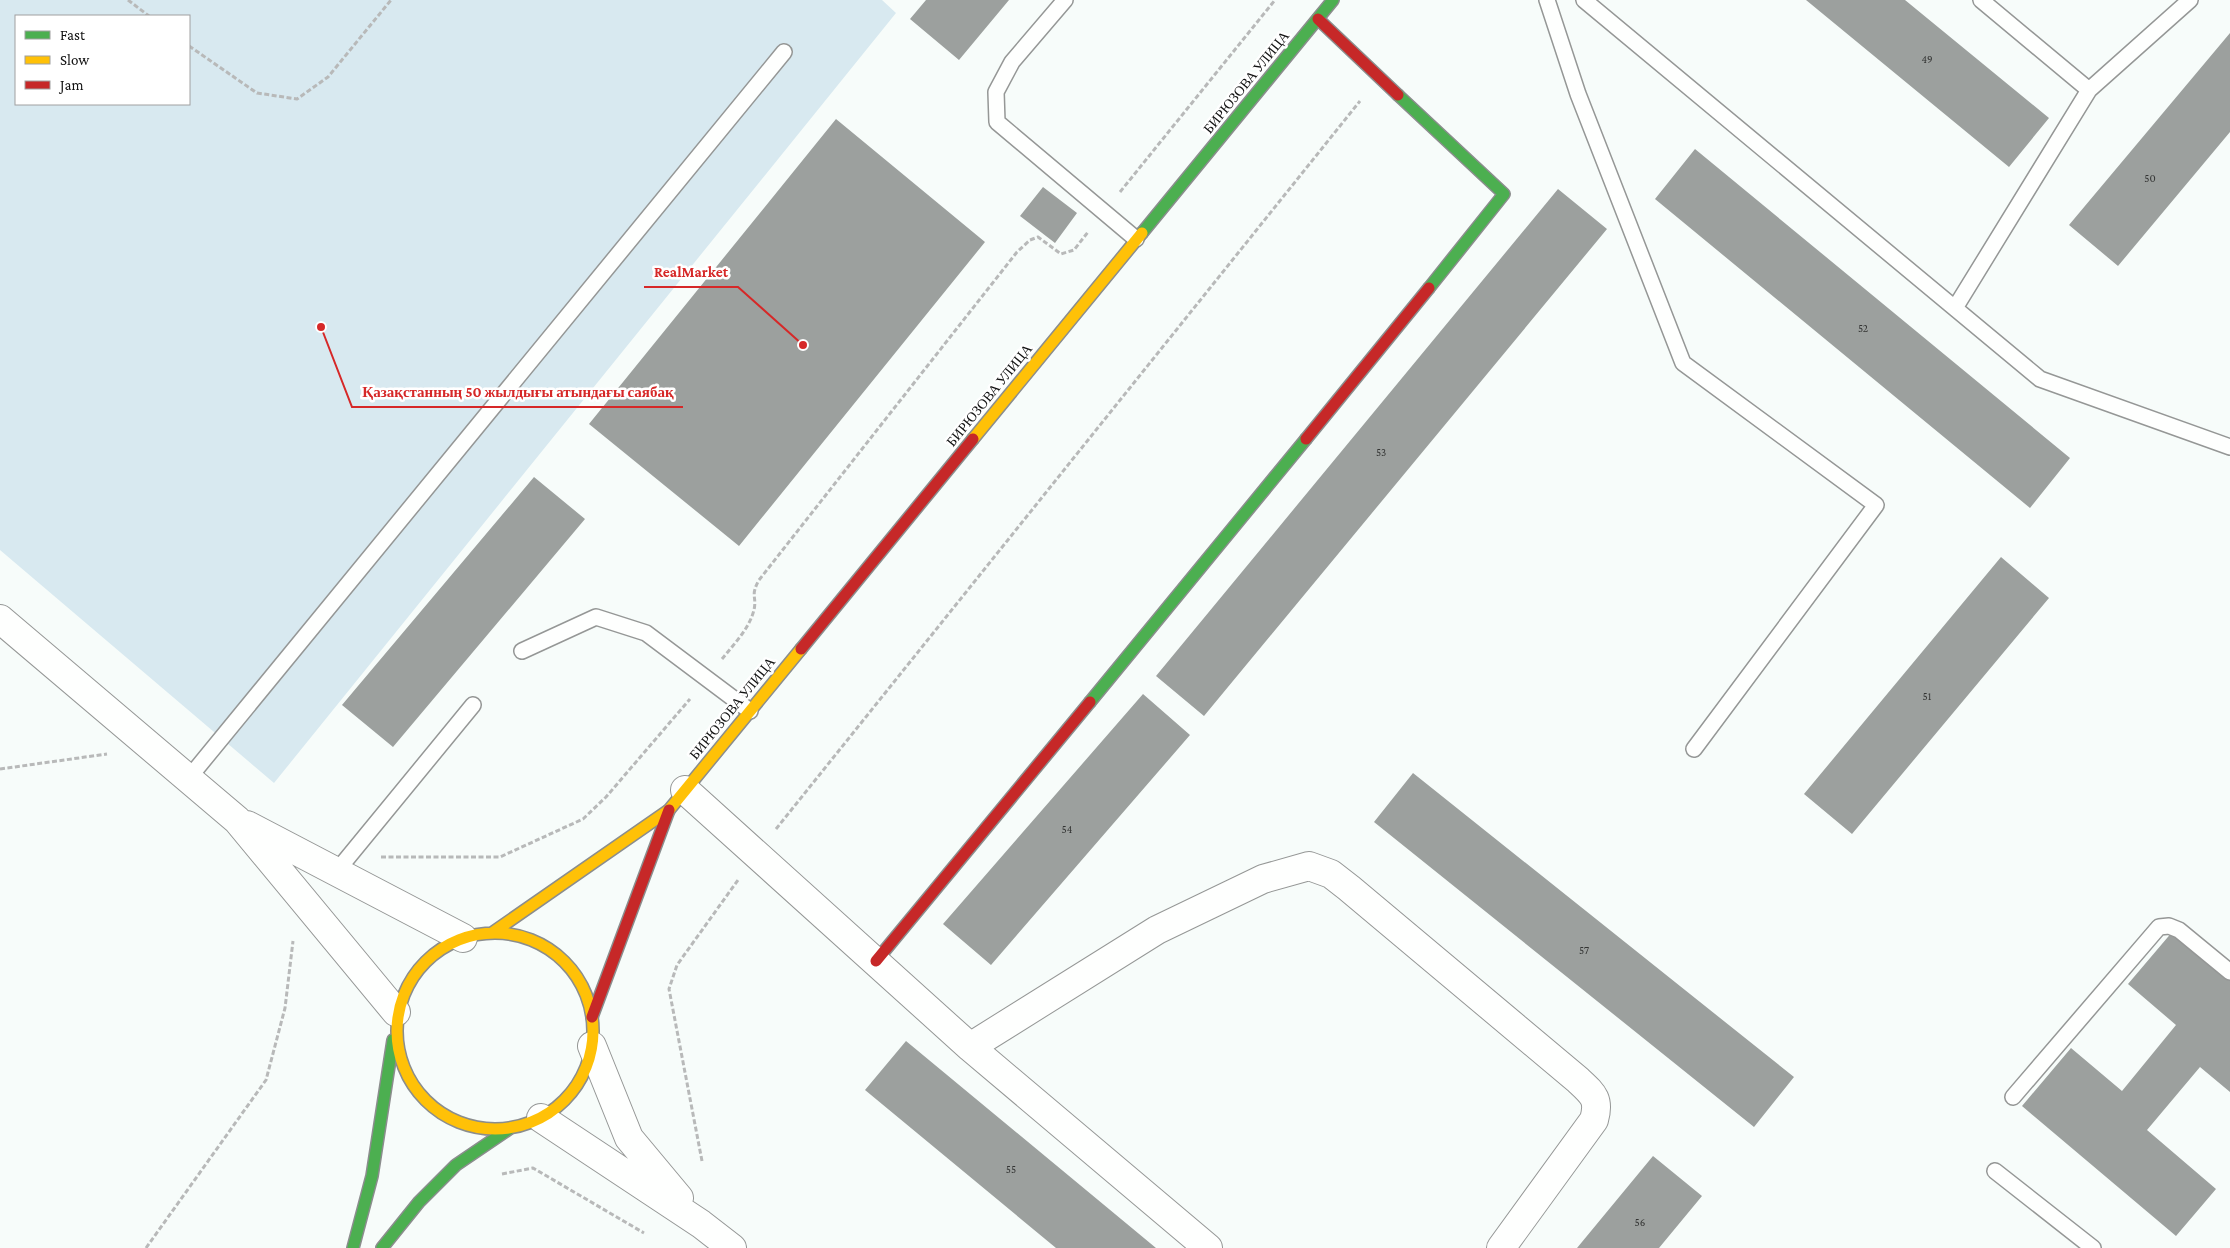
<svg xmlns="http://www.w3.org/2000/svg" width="2230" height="1248" font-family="'Crimson Pro',serif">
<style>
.green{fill:#d8e9f0;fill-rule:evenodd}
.building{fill:#9ca09e}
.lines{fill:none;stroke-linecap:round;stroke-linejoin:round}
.lane-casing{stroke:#959796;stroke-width:18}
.street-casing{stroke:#959796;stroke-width:30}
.fast-casing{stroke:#8b8d8d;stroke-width:14}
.slow-casing{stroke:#8b8d8d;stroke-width:14}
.jam-casing{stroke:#8b8d8d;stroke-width:14}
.path{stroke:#b8b9b9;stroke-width:3;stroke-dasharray:5 2.5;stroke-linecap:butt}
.lane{stroke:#fefffe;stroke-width:15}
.street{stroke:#fefffe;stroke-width:28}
.fast{stroke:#4caf50;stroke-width:11}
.slow{stroke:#ffc107;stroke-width:11}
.jam{stroke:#c62828;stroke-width:11}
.labels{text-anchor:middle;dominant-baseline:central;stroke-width:5;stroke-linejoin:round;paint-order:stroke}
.number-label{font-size:11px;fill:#343534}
.street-label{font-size:14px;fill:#111;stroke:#fff}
.leader{fill:none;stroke:#d62828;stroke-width:2}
.callout-dot{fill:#d62828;stroke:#fff;stroke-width:2}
.callout-label{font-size:15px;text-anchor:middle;font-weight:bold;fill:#d62828;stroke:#fff;stroke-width:5;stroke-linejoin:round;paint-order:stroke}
</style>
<rect width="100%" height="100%" fill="#f7fcfa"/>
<!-- green -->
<path class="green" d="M0,0H882L896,13L274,783L0,550ZM16,16H189V104H16Z"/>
<!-- building -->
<path class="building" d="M926,0H1009L959,60L910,19Z
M1806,0H1905L2049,118L2009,167Z
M2230,33V132L2118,266L2069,225Z
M836,119L985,242L739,546L589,424Z
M1695,149L2070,458L2030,508L1655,199Z
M1043,187L1077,213L1055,243L1020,216Z
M1558,189L1607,229L1204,716L1156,676Z
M534,477L585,519L393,747L342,705Z
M2001,557L2049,598L1852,834L1804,794Z
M1143,694L1190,735L991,965L943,924Z
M1413,773L1794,1077L1754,1127L1374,822Z
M2173,931L2230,979V1092L2200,1067L2147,1130L2216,1189L2176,1236L2022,1106L2071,1048L2122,1091L2176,1025L2128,984Z
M906,1041L1156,1248H1056L865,1090Z
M1653,1156L1702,1196L1659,1248H1577Z"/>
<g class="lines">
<defs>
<path id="lane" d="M1065,0L1012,62L996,92L997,122L1136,239
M1547,0L1578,94L1683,363L1876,505L1694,749
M1584,0L2040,379L2230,447
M1981,0L2089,90L2190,0
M1955,308L2089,90
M522,651L596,617L646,633L750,711
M188,779L784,52
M336,872L473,705
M2013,1097L2159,927L2169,926L2179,930L2230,972
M1995,1171L2093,1248"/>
<path id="street" d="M0,619L237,820L396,1012
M685,790L970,1047L1208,1248
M247,825L463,938
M592,1046L629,1138L679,1198
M970,1047L1157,930L1263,879L1309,866L1331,874L1349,888L1578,1080C1593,1094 1600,1099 1594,1120L1501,1248
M541,1118L701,1224L732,1248"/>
<path id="fast" d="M1398,95L1504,194L1429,288
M1142,233L1333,0
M1090,702L1306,439
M353,1248L372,1176L393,1040
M382,1248L419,1202L456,1165L509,1129"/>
<path id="slow" d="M973,439L1142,233
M492,933L669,810L801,649
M397 1031a98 98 0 1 1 196 0a98 98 0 1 1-196 0Z"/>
<path id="jam" d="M1318,19L1398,95
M1306,439L1429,288
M801,649L973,439
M876,961L1090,702
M592,1017L669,810"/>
</defs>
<!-- lane casing -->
<use href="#lane" class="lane-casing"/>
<!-- street casing -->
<use href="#street" class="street-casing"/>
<!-- fast casing -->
<use href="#fast" class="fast-casing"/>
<!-- slow casing -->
<use href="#slow" class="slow-casing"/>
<!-- jam casing -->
<use href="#jam" class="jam-casing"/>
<!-- path -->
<path class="path" d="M128,0L149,16
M189,46L257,93L297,99L328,77L391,0
M1120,192L1275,0
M722,659C734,644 749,629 754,610C757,596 750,596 759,580L1017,252L1030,240L1038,237L1061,254L1074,250L1088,232
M0,769L107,754
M776,829L1360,101
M381,857H500L583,819L606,797L690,699
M702,1161L669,989L677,965L738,880
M502,1174L533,1168L644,1233
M146,1248L266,1080L285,1008L293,941"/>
<!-- lane -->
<use href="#lane" class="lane"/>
<!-- street -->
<use href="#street" class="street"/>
<!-- fast -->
<use href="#fast" class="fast"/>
<!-- slow -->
<use href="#slow" class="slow"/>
<!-- jam -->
<use href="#jam" class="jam"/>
</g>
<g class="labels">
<!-- number labels -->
<g class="number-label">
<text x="1927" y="59">49</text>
<text x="2150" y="178">50</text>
<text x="1863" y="328">52</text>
<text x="1381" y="452">53</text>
<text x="1927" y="696">51</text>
<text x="1067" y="829">54</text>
<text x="1584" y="950">57</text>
<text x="1011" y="1169">55</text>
<text x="1640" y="1222">56</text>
</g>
<!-- street labels -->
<g class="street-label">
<text transform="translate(1246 82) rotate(-51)">БИРЮЗОВА УЛИЦА</text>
<text transform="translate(989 395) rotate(-51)">БИРЮЗОВА УЛИЦА</text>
<text transform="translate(732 708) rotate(-51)">БИРЮЗОВА УЛИЦА</text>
</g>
</g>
<!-- callouts -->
<path class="leader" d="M803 345L738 287H644M321 327L352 407H683"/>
<g class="callout-dot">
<circle cx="803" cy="345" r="5"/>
<circle cx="321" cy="327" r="5"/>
</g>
<g class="callout-label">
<text x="691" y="277">RealMarket</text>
<text x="518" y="397">Қазақстанның 50 жылдығы атындағы саябақ</text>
</g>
<!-- legend -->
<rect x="15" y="15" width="175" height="90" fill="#ffffff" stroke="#a0a0a0"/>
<rect x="25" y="31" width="25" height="8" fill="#4caf50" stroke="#a0a0a0"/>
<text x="60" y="40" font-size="15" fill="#111111">Fast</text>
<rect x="25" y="56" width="25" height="8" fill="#ffc107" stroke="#a0a0a0"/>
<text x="60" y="65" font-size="15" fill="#111111">Slow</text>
<rect x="25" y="81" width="25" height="8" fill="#c62828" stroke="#a0a0a0"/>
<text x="60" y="90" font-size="15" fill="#111111">Jam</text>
</svg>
